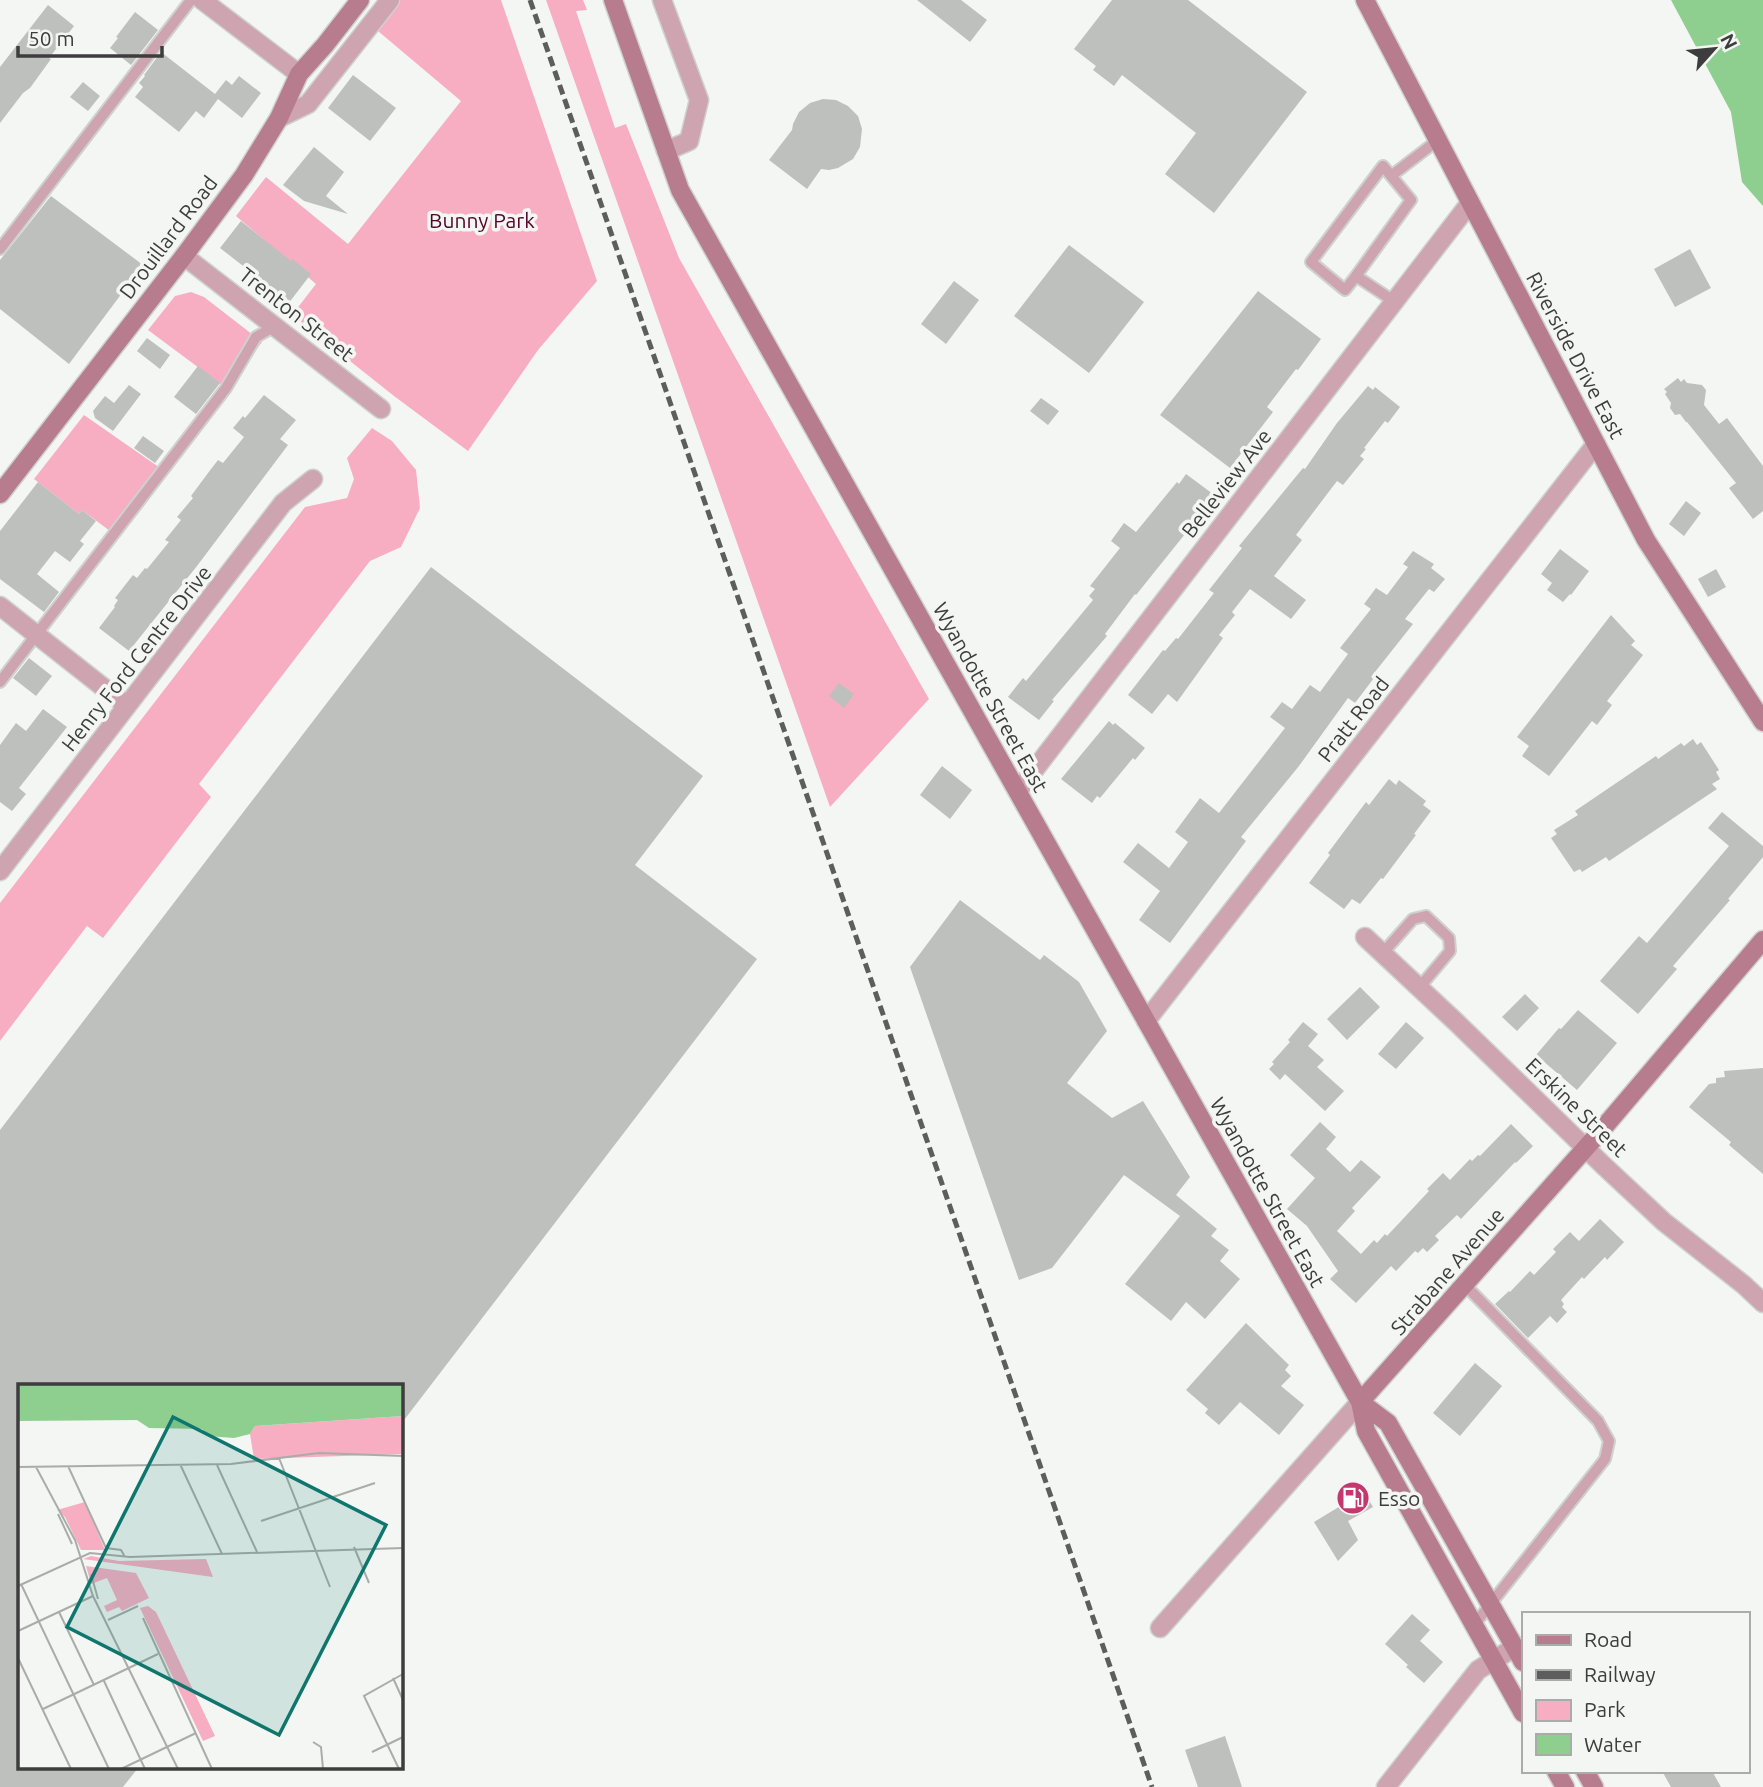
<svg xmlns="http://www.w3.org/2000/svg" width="1763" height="1787" font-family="Ubuntu,sans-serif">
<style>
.green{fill:#f7aec3}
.water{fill:#8ece8e}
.building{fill:#bdc0bd}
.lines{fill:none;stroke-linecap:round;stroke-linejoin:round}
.lane-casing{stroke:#ced1ce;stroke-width:14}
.street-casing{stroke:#ced1ce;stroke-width:21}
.secondary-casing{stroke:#ced1ce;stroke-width:21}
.lane{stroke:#cda4af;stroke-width:10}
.street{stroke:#cda4af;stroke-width:18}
.secondary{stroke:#b77d8e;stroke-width:18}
.rail{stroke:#5c5d5c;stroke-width:5;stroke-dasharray:10 5;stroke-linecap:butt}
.labels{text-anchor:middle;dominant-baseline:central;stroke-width:7;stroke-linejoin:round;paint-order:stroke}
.park-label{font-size:21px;fill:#540429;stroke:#f3f6f3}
.street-label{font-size:21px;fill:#3c3d3c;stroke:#f3f6f3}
.poi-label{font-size:21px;fill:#3c3d3c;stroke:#f3f6f3;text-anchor:start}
.inset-road{fill:none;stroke:#aaacaa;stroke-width:2}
.view{fill:#0f766e;fill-opacity:0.15;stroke:#0f766e;stroke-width:3.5}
.inset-edge{fill:none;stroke:#3c3d3c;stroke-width:3.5}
</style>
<rect width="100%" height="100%" fill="#f3f6f3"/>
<!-- green -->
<path class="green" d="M379,0H501L597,281L538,350L468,451L394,396L292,315L316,284L236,216L266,177L348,244L461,101L378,31L365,17Z
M546,0H583L587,10L576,11L615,128L626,124L679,258L929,699L830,807Z
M191,292L204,297L262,342L226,388L148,330L175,296Z
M84,415L163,470L114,534L82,510L79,514L34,479Z
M372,428L392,441L416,470L420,508L401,547L370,561L199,784L211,797L103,938L87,926L0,1041V903L305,507L347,498L354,479L347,458Z"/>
<!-- water -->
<path class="water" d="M1671,0H1763V206L1742,182L1731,112Z"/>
<!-- building -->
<path class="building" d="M917,0H961L987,20L970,42Z
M1112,0H1188L1307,92L1214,213L1165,174L1196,133L1122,75L1114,86L1093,70L1096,66L1074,49Z
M48,5L74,26L49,58L51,59L30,88L23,93L0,123V67Z
M135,12L158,30L131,65L110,48L118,38L116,37Z
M161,52L215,94L226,80L232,85L239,76L261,93L242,118L218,99L204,118L196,111L179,132L135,97L143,87L139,83L145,76L144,75Z
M353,75L396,108L370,141L328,108Z
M83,82L100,96L88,111L70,97Z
M823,99L836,100L848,106L858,116L862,129L860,147L853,159L838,168L829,170L821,169L807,189L769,160L792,130L793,124L799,112L810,103Z
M314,147L344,172L326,196L348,214L304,201L283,185Z
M51,196L143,265L69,364L0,309V260Z
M241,221L291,261L292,259L311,274L288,304L259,281L260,279L220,248Z
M1069,245L1144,302L1089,373L1014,316Z
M1690,249L1711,288L1675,307L1654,269Z
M954,281L979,300L946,344L921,324Z
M1258,291L1321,339L1298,370L1296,369L1267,407L1273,412L1230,468L1160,415Z
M147,338L170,355L160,369L137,351Z
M198,366L220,383L196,414L174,397Z
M1678,378L1681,382L1684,379L1687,383L1702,385L1706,390L1704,405L1719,424L1727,418L1763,466V511L1753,519L1729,488L1736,483L1687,422H1686L1680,414L1675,415L1670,408L1671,403L1665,394L1667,392L1664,389Z
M129,385L141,394L113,431L95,418L93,411L105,396L114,403Z
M1368,386L1373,390L1375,387L1400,407L1388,423L1385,421L1364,448L1366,449L1360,456L1364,459L1343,485L1337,481L1296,535L1302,540L1274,576L1306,600L1291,619L1250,589L1232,612L1235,615L1219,635L1223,638L1177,702L1168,694L1152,714L1128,695L1163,650L1165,651L1176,638L1178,639L1214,593L1209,590L1242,548L1239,546L1303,468L1305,469L1337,423Z
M264,395L296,420L280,439L288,445L197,566L129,651L99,628L115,607L114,606L118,600L115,598L133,575L137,578L145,568L147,569L169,542L165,540L181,520L177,517L193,498L191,496L208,473L218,460L223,463L244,437L233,428L243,416L245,418Z
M1041,398L1059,411L1048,425L1030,411Z
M143,436L164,451L155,463L134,448Z
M1186,474L1213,494L1188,526L1183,533L1185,534L1136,595L1135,594L1105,634L1107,636L1052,700L1054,701L1039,720L1008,697L1023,678L1026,681L1093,600L1089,596L1095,589L1090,586L1120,548L1111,541L1124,523L1136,532L1177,482L1179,484Z
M38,482L79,514L82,510L96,521L80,541L84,544L70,562L55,551L37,574L59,592L44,612L0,579V531Z
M1686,501L1701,513L1684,536L1669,524Z
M1560,549L1589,571L1571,595L1570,594L1563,602L1547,590L1552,583L1541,574Z
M1413,551L1434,564L1431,568L1445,579L1434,592L1429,589L1405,619L1413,624L1371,677L1374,678L1355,703L1348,698L1299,766L1241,837L1246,841L1170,943L1139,920L1160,891L1123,862L1138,843L1169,868L1188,842L1175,832L1200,798L1219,813L1285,728L1270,717L1282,702L1292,709L1310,685L1320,692L1348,654L1340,648L1371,609L1364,604L1376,588L1387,595L1408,567L1403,564Z
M431,567L703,776L635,865L757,959L401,1424V1386H19V1768H138L123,1787H0V1130Z
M1716,569L1726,587L1708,597L1698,579Z
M1611,615L1635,641L1631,645L1643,655L1607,701L1612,705L1597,725L1592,721L1549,776L1522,756L1529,746L1517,737Z
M29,658L52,676L36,696L13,678Z
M839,683L854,694L844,708L829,696Z
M43,709L67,727L19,788L26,794L12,811L0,802V745L16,723L26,731Z
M1109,721L1113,725L1115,723L1145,748L1135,760L1133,758L1100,798L1097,796L1092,803L1061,779Z
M1693,739L1697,745L1701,742L1719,770L1716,772L1720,779L1712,784L1717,789L1609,861L1606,857L1582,872L1580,869L1574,872L1551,838L1557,834L1554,830L1578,815L1575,811L1656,756L1658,759L1681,743L1684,746Z
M942,766L972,790L950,819L920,795Z
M1389,779L1396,785L1399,780L1426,801L1423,805L1431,811L1414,834L1416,835L1383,879L1381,878L1360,904L1352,899L1344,909L1309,883L1330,855L1328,853L1366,802L1369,805Z
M1722,812L1763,846V857L1728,899L1730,900L1673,966L1677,969L1638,1014L1600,981L1639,936L1647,943L1729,846L1708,828Z
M960,900L1040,960L1044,955L1079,982L1107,1031L1067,1083L1112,1118L1143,1101L1190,1177L1176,1195L1217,1229L1211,1236L1229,1250L1220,1261L1240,1279L1205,1319L1186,1302L1171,1321L1125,1284L1180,1216L1124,1175L1052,1268L1019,1280L910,967Z
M1360,987L1380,1007L1347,1040L1327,1019Z
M1525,994L1539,1008L1517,1031L1502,1017Z
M1578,1010L1617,1043L1577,1090L1536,1055L1559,1028L1561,1029Z
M1303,1022L1318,1034L1308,1046L1324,1060L1317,1067L1344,1091L1325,1111L1285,1074L1280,1080L1269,1069L1274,1064L1272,1062L1290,1042L1288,1040Z
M1406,1022L1424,1038L1396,1069L1378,1054Z
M1763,1068V1174L1729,1145L1731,1142L1689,1107L1709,1084L1716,1083V1078L1725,1077L1724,1071Z
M1320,1122L1336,1137L1326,1149L1350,1172L1361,1160L1381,1177L1352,1208L1355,1211L1337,1231L1361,1254L1374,1240L1377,1243L1385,1234L1387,1236L1429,1191L1427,1189L1443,1173L1450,1180L1470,1159L1472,1161L1478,1155L1480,1156L1511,1124L1533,1146L1516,1163L1515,1162L1461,1219L1457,1215L1435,1236L1439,1240L1427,1252L1423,1248L1418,1253L1415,1251L1396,1271L1391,1266L1356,1303L1330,1279L1338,1271L1307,1226L1287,1209L1315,1178L1290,1155Z
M1600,1219L1624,1242L1607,1260L1605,1257L1584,1279L1582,1277L1561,1300L1564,1304L1562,1307L1567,1312L1557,1323L1550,1316L1528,1338L1495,1304L1509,1291L1510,1292L1530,1271L1534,1275L1556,1252L1553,1249L1570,1232L1579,1241Z
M1246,1323L1289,1365L1285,1370L1291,1376L1281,1386L1304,1405L1279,1435L1240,1402L1219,1425L1205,1413L1208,1409L1186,1390Z
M1475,1363L1502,1386L1460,1436L1433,1413Z
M1359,1484L1373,1507L1348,1521L1358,1540L1338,1561L1314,1522L1347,1502L1342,1493Z
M1412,1614L1430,1630L1420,1641L1443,1662L1424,1683L1406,1667L1408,1665L1385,1644Z
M1225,1736L1242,1787H1198L1185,1750Z
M1662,1771H1712L1721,1787H1671Z"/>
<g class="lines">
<defs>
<path id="lane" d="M1391,176L1438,140
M0,249L191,0
M1356,276L1345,290L1311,262L1383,166L1411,200L1356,276L1395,302
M0,682L226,388L256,337L275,326
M1382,954L1413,919L1426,916L1449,938L1450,951L1419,988
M1465,1285L1598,1421L1609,1441L1605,1459L1474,1625"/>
<path id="street" d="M202,0L299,74
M662,0L699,100L689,141L666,151
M279,118L308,104L390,0
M184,256L381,409
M0,606L127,706
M1018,791L1470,203
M0,871L283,503L313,479
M1365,937L1457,1023L1604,1166L1664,1222L1744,1285L1763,1303
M1146,1021L1596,444
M1160,1628L1360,1402
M1386,1787L1478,1670L1515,1647"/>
<path id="secondary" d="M613,0L680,190L1360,1402L1366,1431L1523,1713
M1365,0L1646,540L1763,722
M0,494L184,256L244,175L279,118L299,74L325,45L360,0
M1360,1402L1599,1133L1763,940
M1360,1402L1388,1423L1523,1662
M1556,1771L1565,1787
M1585,1771L1594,1787"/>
</defs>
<!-- lane casing -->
<use href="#lane" class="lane-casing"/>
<!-- street casing -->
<use href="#street" class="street-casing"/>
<!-- secondary casing -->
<use href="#secondary" class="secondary-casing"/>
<!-- lane -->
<use href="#lane" class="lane"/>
<!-- street -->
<use href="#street" class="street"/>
<!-- secondary -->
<use href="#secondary" class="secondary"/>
<!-- rail -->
<path class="rail" d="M530,0L1152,1787"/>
</g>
<!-- icons -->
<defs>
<symbol id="fuel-disc" viewBox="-11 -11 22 22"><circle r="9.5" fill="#c2386f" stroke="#f3f6f3"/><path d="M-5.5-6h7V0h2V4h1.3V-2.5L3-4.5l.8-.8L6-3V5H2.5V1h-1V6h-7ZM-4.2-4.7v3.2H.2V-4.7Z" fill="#fff"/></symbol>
</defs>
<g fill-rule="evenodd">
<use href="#fuel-disc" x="1334" y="1479" width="38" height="38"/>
</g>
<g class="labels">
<!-- park labels -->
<g class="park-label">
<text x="482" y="220">Bunny Park</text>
</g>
<!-- street labels -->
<g class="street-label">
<text transform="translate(168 237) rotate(-53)">Drouillard Road</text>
<text transform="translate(297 314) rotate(38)">Trenton Street</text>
<text transform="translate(1576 355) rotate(62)">Riverside Drive East</text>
<text transform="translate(1226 483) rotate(-52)">Belleview Ave</text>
<text transform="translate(136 658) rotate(-52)">Henry Ford Centre Drive</text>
<text transform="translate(991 697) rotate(61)">Wyandotte Street East</text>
<text transform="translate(1353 719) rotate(-52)">Pratt Road</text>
<text transform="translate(1577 1107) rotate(44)">Erskine Street</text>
<text transform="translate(1268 1192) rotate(61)">Wyandotte Street East</text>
<text transform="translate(1447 1271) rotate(-49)">Strabane Avenue</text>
</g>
<!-- poi labels -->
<g class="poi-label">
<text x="1378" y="1498">Esso</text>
</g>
</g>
<!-- overview -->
<g transform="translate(18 1384)">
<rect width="385" height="385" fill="#f3f6f3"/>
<path d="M385,32V70L236,75L232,50L237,42ZM67,118L87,166H63L47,133L39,126ZM73,172L101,177L188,175L195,193L65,175ZM68,182L118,189L131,214L104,227L101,223L89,228L86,222L99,216L89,194L73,200ZM130,222L138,228L197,352L185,357L122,224Z" fill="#f7aec3"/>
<path d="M0,0H385V32L237,42L232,50L216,54L190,52L184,45L131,44L119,36L0,37Z" fill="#8ece8e"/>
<path class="inset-road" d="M261,74L312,203M162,80L204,170M199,81L239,168M50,82L88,164L103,166L107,173M0,83L213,80L301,69L385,72M18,83L57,156L75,212L160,385M40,130L54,160M243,137L357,99M336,163L351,199M73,190L80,215M3,200L91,385M0,202L72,169L112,173L385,164M41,228L76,301M125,234L194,385M90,236L120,222M0,247L75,212M0,274L53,385M375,294L385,316M86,297L127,385M25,325L140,270M295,358L303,363L305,385M354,368L385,353M103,385L178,349M381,385L346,312L385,290"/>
<path class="view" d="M155,33L368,141L261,351L49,243Z"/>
<rect width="385" height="385" class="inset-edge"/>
</g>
<!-- legend -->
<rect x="1522" y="1612" width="228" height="161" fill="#f3f6f3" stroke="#aaacaa" stroke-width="2"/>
<rect x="1536" y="1635" width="35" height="10" fill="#b77d8e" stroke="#aaacaa" stroke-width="2"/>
<text x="1584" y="1647" font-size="21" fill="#3c3d3c">Road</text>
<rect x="1536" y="1670" width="35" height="10" fill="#5c5d5c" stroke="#aaacaa" stroke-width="2"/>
<text x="1584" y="1682" font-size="21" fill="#3c3d3c">Railway</text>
<rect x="1536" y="1700" width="35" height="21" fill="#f7aec3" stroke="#aaacaa" stroke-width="2"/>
<text x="1584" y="1717" font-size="21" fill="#3c3d3c">Park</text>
<rect x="1536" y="1734" width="35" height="21" fill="#8ece8e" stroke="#aaacaa" stroke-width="2"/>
<text x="1584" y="1752" font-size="21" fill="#3c3d3c">Water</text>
<!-- north arrow -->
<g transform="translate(1714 49) rotate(63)" stroke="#f3f6f3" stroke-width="5" paint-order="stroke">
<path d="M0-5L12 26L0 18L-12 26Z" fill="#3c3d3c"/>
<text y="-10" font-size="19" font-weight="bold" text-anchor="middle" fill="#3c3d3c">N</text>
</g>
<!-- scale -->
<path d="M18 46v10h144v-10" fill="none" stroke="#3c3d3c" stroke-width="3.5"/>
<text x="28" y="46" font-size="21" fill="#3c3d3c" stroke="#f3f6f3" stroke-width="5" paint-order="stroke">50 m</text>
</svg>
